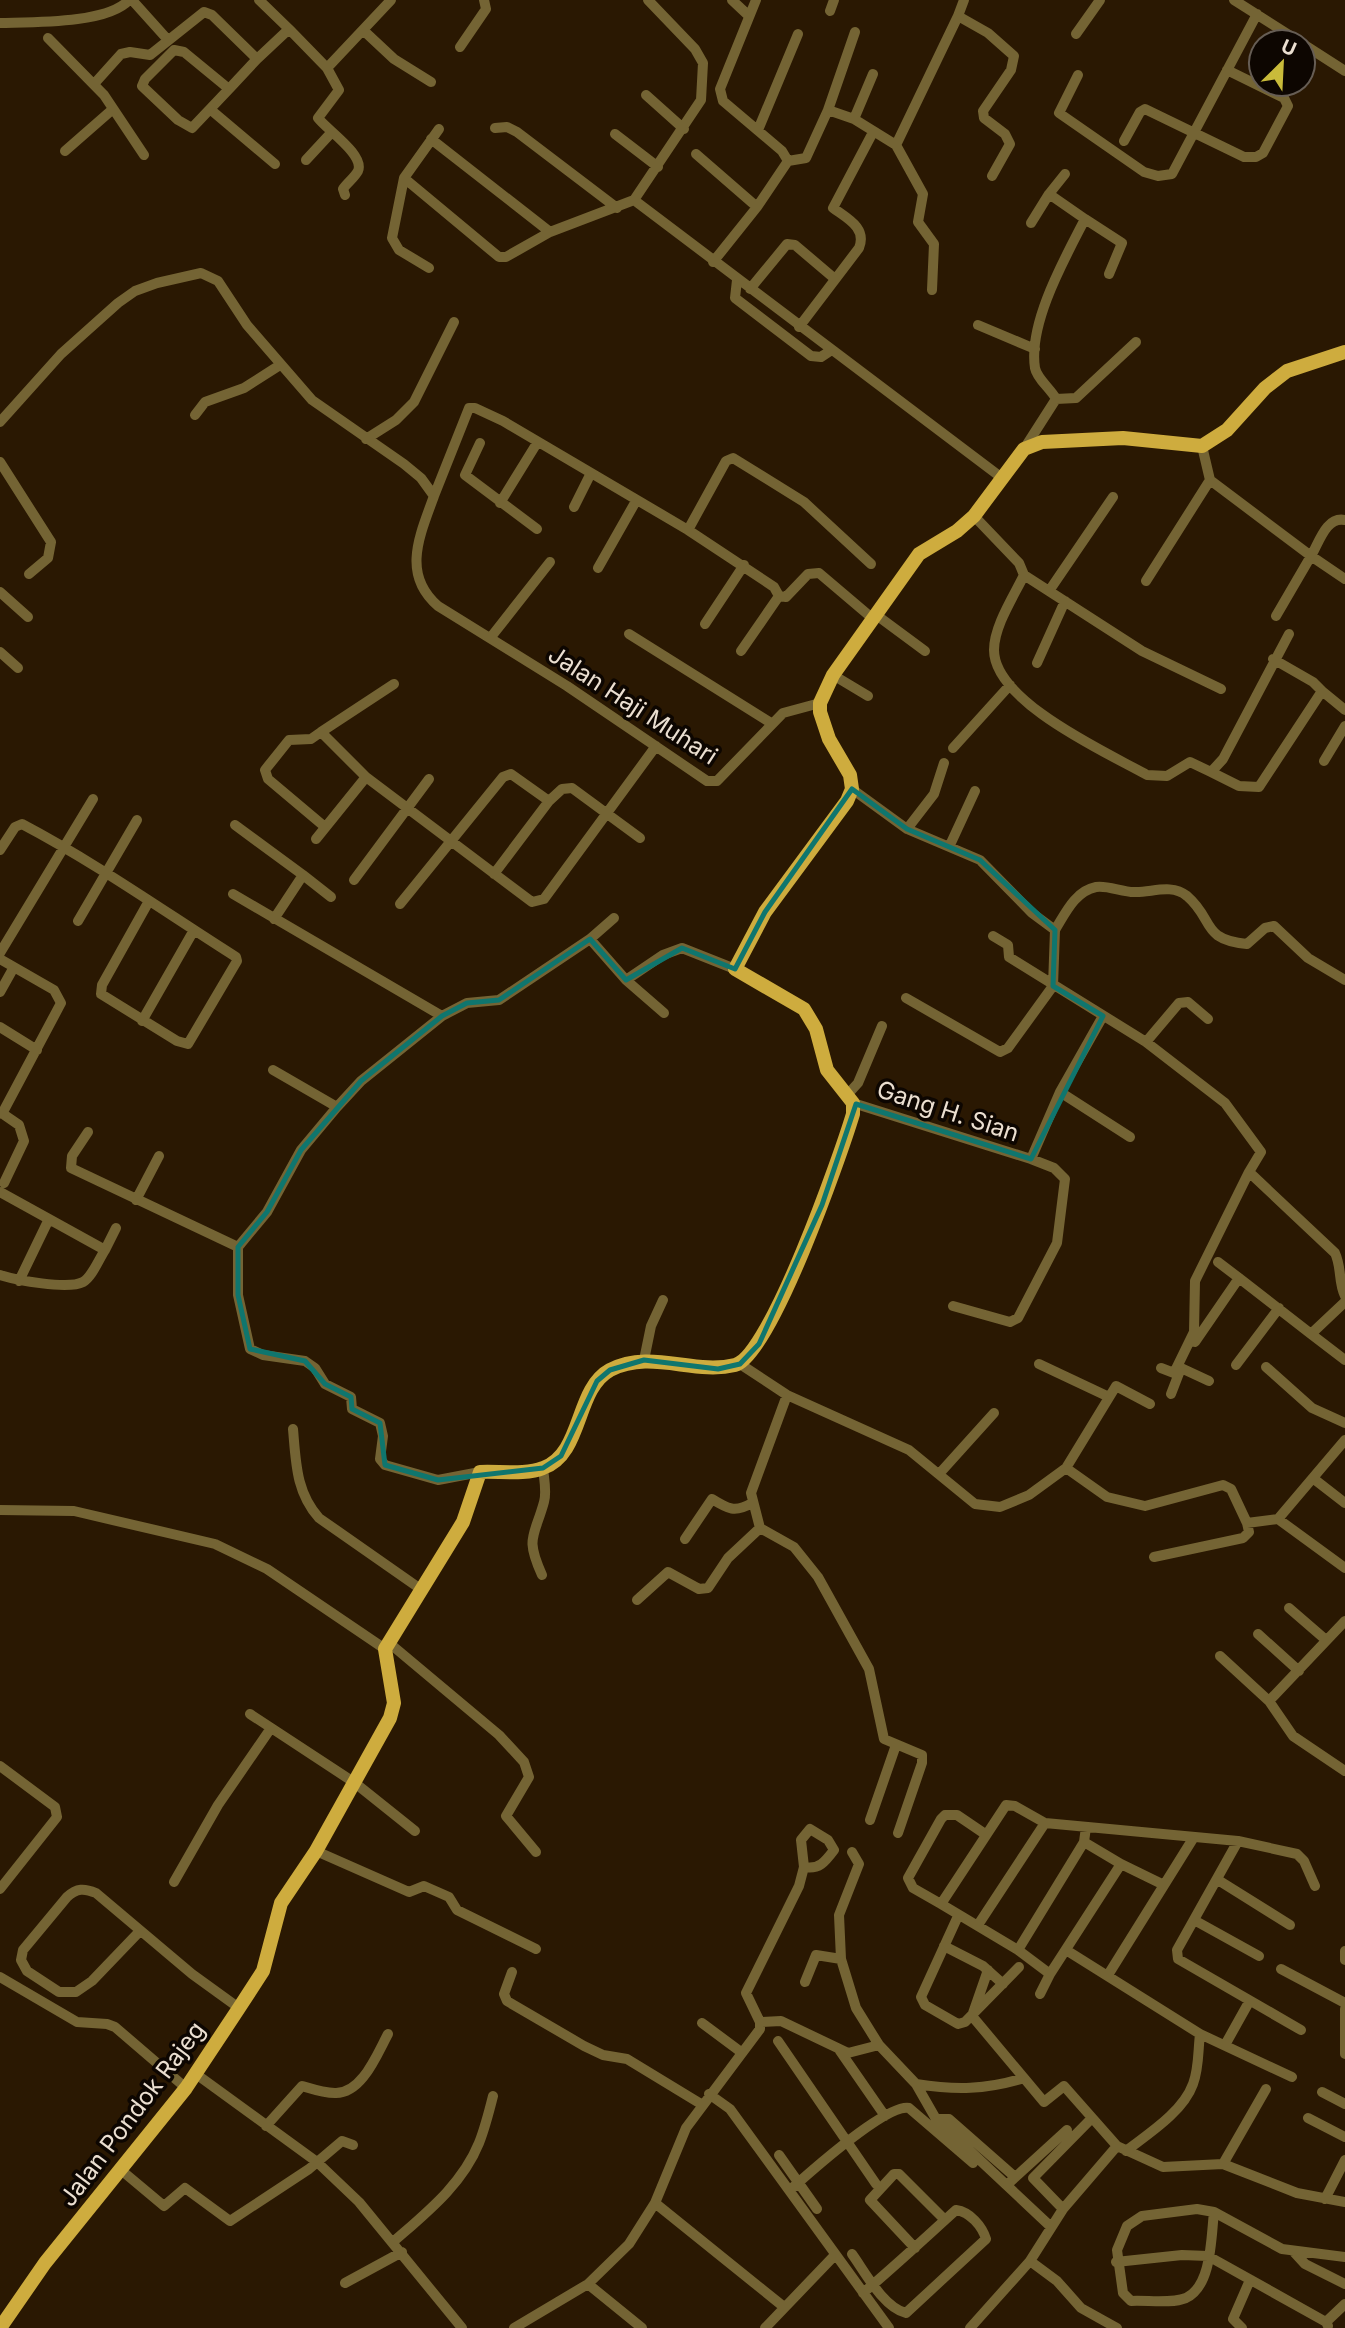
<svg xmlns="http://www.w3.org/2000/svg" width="1345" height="2328" font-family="Inter,sans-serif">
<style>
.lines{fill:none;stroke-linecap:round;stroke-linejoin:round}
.minor{stroke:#746434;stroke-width:10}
.major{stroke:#ceac3e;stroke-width:14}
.marked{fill:none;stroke:#0f766e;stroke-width:5;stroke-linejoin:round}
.labels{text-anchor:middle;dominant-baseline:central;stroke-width:7;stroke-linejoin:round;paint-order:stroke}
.street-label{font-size:24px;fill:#ebdfd1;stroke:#0d0601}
</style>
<rect width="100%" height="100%" fill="#2a1802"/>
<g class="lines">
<!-- minor -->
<path class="minor" d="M132,0L168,40
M259,0L289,29
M732,0L749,16
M756,0L720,89L723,101L782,151L788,161L757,207
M964,0L958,16L988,33L1014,56L1011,70L983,111L984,118L1005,134L1010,144L992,176
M1234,0L1300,42
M830,11L834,0
M0,23C32,22 107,24 129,0
M363,30L394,59L431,82
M1076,34L1100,0
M48,38L104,95L144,155
M1303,44L1345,71
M460,47L486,9L484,0
M327,68L339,90L318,118C327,130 365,155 358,171C355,177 347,183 343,189L345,195
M1078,75L1059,113L1144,172L1158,176L1172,174L1257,14
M94,84L121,54L130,52L150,55L204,12L212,15L257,59L289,29L327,68L391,0
M229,89L192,128L178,120L142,86L145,79L174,50L184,52L229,89L257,59
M646,95L684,129
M211,110L275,164
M828,110L854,119L896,145L923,194L918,222L934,244L932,290
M854,119L873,74
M495,128L507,127L517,132L617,208
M758,130L798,34
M615,134L658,167
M431,139L550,232
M1124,141L1140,112L1145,109L1244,157H1256L1263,153L1288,106L1284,98L1227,70
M896,145L958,16
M65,151L113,109
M696,154L757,207L713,262
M306,160L331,133
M788,161L806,158L828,110L855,32
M404,178L499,257H506L550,232L634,200L701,100L703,63L695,49L648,0
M634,200L1002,478
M1085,219L1122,243L1109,274
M1031,223L1049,194
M429,268L399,250L392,238L404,178L439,129
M737,280L735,298L811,356L821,357L830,351
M750,289L787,244L795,245L835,279
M978,325L1035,349
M799,327L859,248C867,228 848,219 833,208L871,136
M1056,399C1051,389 1037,379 1035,368C1028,323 1065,258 1085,219L1049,194L1065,174
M1056,399L1076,398L1136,342
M195,415L205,402L244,388L280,365
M0,422L61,354L118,303L135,291L157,283L201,273L218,281L247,325L312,400L404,464L421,478L434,496C420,535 401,574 438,606L567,686L707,781H717L783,713L820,703
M366,439L396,420L414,402L454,322
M480,443L465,475L537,529
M1202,446L1210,480L1311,556C1319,543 1326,516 1345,520
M1024,449L1056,399
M0,462L51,542L48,558L29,574
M434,496L469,408H475L503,421L688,530L774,587L779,596L741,651
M500,503L537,443
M574,507L590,475
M974,516L1019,563L1024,575C1014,596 994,626 994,650C994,702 1108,753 1147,775L1167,776L1190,762L1211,772L1223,759L1289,634
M688,530L726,461L733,458L804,502L871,564
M598,568L636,501
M1024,575L1142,651L1221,689
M1146,581L1210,480
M1049,591L1113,497
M0,592L28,617
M779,596L786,597L808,574L819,573L872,618
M875,614L925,651
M1276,616L1311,556L1345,579
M705,624L744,565
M629,634L771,723
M491,637L550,562
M0,652L18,668
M1037,663L1065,601
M833,675L868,696
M394,684L321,732L366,777L532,902L544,899L656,746
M1322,691L1345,710
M321,732L311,739L289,740L265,770L268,779L325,827
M953,748L1010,685
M1324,761L1345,726
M1211,772L1239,786L1259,787L1322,691L1313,682L1273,659
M852,789L907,829L980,860L1032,913L1055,930L1053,986
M549,801L562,789L572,788L640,838
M235,825L303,875
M907,829L934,794L944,763
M316,839L366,777
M950,845L975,791
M0,850L15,827L22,824C96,863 165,912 236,957L237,961L188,1044L177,1041L101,994L102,985L149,901
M354,880L429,779
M233,894L442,1016
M400,904L503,777L511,774L549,801L494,874
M274,919L303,875L331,897
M78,921L137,820
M1055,930C1065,914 1075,891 1096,887C1107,885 1122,892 1134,892C1151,893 1171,883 1187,896C1215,920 1200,939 1247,944L1265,928L1274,926L1308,958L1345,980
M993,936L1008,945L1009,957L1146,1042L1225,1103L1261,1152L1249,1172L1335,1253C1342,1268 1338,1282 1345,1296
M590,939L626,980L664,1013
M0,953L93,799
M0,959L54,990L61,1003L2,1114
M626,980L663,955L682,948L735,969
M0,992L14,967
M906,998L1000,1052L1008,1048L1053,986
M1103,1016L1060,1092L1130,1137
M142,1021L194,930
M0,1027L37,1050
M1146,1042L1179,1003L1188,1002L1208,1019
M273,1070L337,1107
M848,1094L858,1083L882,1026
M853,1103L1031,1159L1054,1168L1065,1179L1057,1243L1018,1318L1010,1322L953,1306
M0,1112L19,1125L24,1141L4,1183
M88,1132L72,1156L71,1168L238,1247
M1031,1159L1060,1092
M0,1192L105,1250L116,1228
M136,1200L159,1156
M1218,1262L1239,1278
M0,1275C16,1280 68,1290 83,1282C92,1277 99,1259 105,1250
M19,1281L49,1219
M1345,1302L1311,1334L1345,1360
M1195,1342L1239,1278L1311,1334
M644,1360L651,1326L663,1300
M740,1364L787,1395L909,1450L975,1504L1000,1507L1029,1495L1066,1468L1116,1386L1150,1404
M1039,1364L1109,1397
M1236,1365L1279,1308
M1266,1367L1312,1408L1345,1423
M1161,1368L1174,1373L1194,1332L1195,1281L1249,1172
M1181,1368L1209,1381
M1171,1394L1181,1368
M293,1429C296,1463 296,1492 319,1518L422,1590
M1066,1468L1107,1497L1145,1506L1223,1485L1231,1489L1247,1523L1278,1519L1345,1568
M480,1472L438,1480L385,1465L380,1459L383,1436L380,1423L352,1409L351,1397L325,1384L315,1368L305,1361L263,1355L250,1349L238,1295V1247L267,1212L301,1150L337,1107L361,1081L442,1016L467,1003L499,1000L590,939L614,918
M939,1474L994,1413
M1314,1479L1345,1503
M0,1510L74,1511L215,1544L267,1569L385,1649
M1278,1519L1345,1440
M760,1528L794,1547L818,1577L869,1669L884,1739L922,1755V1763L898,1833
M685,1539L712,1499C728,1509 735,1513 752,1503
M1154,1557L1243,1538L1249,1532L1247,1523
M542,1575C525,1537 534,1538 544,1502C547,1492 544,1479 543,1468
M637,1600L668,1572L699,1589L708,1588L728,1558L760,1528L751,1493L787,1395
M1289,1608L1326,1640
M1258,1634L1299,1671
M388,1642L499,1735L524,1762L529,1777L506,1816L536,1852
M1220,1656L1269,1701L1293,1736L1345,1771
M1269,1701L1345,1621
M250,1714L355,1783L415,1831
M0,1766L55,1807L57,1817L0,1889
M870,1820L896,1745
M1238,1841L1177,1950L1178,1959L1301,2030
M1084,1842L1121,1864L1050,1974L1018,1950L1084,1842L1086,1827
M316,1851L409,1892L424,1886L449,1897L457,1910L536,1949
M852,1852L859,1864L839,1915L841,1959L856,2008L879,2045L916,2084L936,2119L1050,2226
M1121,1864L1164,1885
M1218,1880L1290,1925
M174,1882L218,1805L271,1728
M941,1904L913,1888L908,1878L941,1819L945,1815H957L985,1834
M958,1916L921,1997L925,2005L958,2024L965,2022L1019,1967
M1194,1920L1259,1956
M978,1925L1045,1823
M139,1932L92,1981L76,1992H59L27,1971L21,1960L23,1950L67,1897C77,1888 84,1888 96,1893L192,1974L239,2008
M944,1946L983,1966L1003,1984
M1018,1950L941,1904L1006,1805L1015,1806L1045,1823L1238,1841L1297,1854L1304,1861L1315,1886
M1066,1950L1200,2034L1292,2077
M1345,1951V1960
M1281,1969L1345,2003
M988,1970L972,2016L1044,2102L1064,2086L1117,2146
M512,1972L504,1994L507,2001L584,2046L603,2055L627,2059L701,2104
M1108,1975L1194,1837
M0,1977L77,2022L107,2024L115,2027L186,2088
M805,1982L816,1955L841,1959
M1040,1994L1050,1974
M1345,2009V2054
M760,2022L781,2021L848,2053L879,2045
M702,2023L741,2052
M778,2041L876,2184
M1225,2045L1249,2002
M840,2051L885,2116
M196,2074L317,2162L359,2202L462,2328
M916,2084C955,2090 986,2090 1024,2078
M1322,2092L1345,2104
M709,2094L730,2109L889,2328
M1308,2118L1345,2137
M936,2119H949L1015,2177
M266,2126L302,2086C312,2089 324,2093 335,2093C362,2094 377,2054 388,2034
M1126,2151C1148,2134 1183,2112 1193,2084C1199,2069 1198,2050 1200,2034
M779,2155L817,2209
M1223,2164L1266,2089
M121,2170L164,2206L185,2188L230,2221L309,2169L342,2141L353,2145
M1010,2182L1067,2130
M790,2190C809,2173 887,2103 909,2108L973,2163
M1325,2199L1345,2160
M655,2203L784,2307
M1063,2209L1033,2178L1091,2119
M1214,2212C1211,2237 1212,2286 1186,2298C1171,2304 1147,2300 1131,2301L1123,2293L1117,2250L1127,2226L1142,2216L1197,2209L1214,2212L1282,2249L1345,2257
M393,2242C426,2213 462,2185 479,2143C485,2128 489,2112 493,2096
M915,2248L870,2200L894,2174H899L945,2220
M1294,2252L1305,2264L1345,2284
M852,2254C865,2272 883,2307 906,2313L986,2239C982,2226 970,2212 956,2210C925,2238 895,2266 863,2293
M1030,2261L1063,2209L1117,2146L1163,2167L1223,2164L1297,2193L1345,2202
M1116,2262L1182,2255L1208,2256L1326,2322
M345,2283L402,2252
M588,2284L642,2328
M1328,2326L1326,2322L1345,2304
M514,2328L588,2284L629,2244L655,2203L686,2128L760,2029V2022L746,1993L799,1886L804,1867L801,1840L810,1829L828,1840L834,1850C825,1862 819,1870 804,1867
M765,2328L835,2255
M970,2328L1030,2261L1057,2281L1081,2308L1117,2328
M1242,2328L1233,2319L1250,2280"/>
<!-- major -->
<path class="major" d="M0,2328L45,2263L186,2088L239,2008L263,1971L281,1903L316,1851L390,1718L394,1703L385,1649L463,1522L480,1472C499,1471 526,1475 543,1468C583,1454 575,1389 610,1370C651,1349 693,1375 735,1365C770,1357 841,1154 853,1114V1103L827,1070L816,1029L804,1009L735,969L765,912L847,801L852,789L850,775L829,739L820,712V703L833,675L919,554L957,531L974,516L1024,449L1042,442L1123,438L1202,446L1227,430L1265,388L1287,371L1345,352"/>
</g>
<!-- marked area -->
<path class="marked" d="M852,789L907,829L980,860L1055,930L1053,986L1103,1016L1031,1159L856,1104L822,1205L759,1344L740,1364L718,1369L644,1360L610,1370L597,1381L561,1456L543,1468L438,1480L385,1465L380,1423L352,1409L351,1397L325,1384L305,1361L250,1349L238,1295V1247L267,1212L301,1150L361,1081L442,1016L467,1003L499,1000L590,939L626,980L682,948L735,969L765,912Z"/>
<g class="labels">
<!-- street labels -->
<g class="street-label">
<text transform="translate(633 705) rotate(33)">Jalan Haji Muhari</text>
<text transform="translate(948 1111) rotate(18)">Gang H. Sian</text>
<text transform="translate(132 2114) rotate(-53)">Jalan Pondok Rajeg</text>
</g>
</g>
<!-- north arrow -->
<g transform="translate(1282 63) rotate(24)"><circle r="33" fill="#0d0601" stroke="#665d54" stroke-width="2"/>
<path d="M0-5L12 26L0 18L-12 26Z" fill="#c9bb3a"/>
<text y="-10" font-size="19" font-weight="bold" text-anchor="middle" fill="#ebdfd1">U</text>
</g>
</svg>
